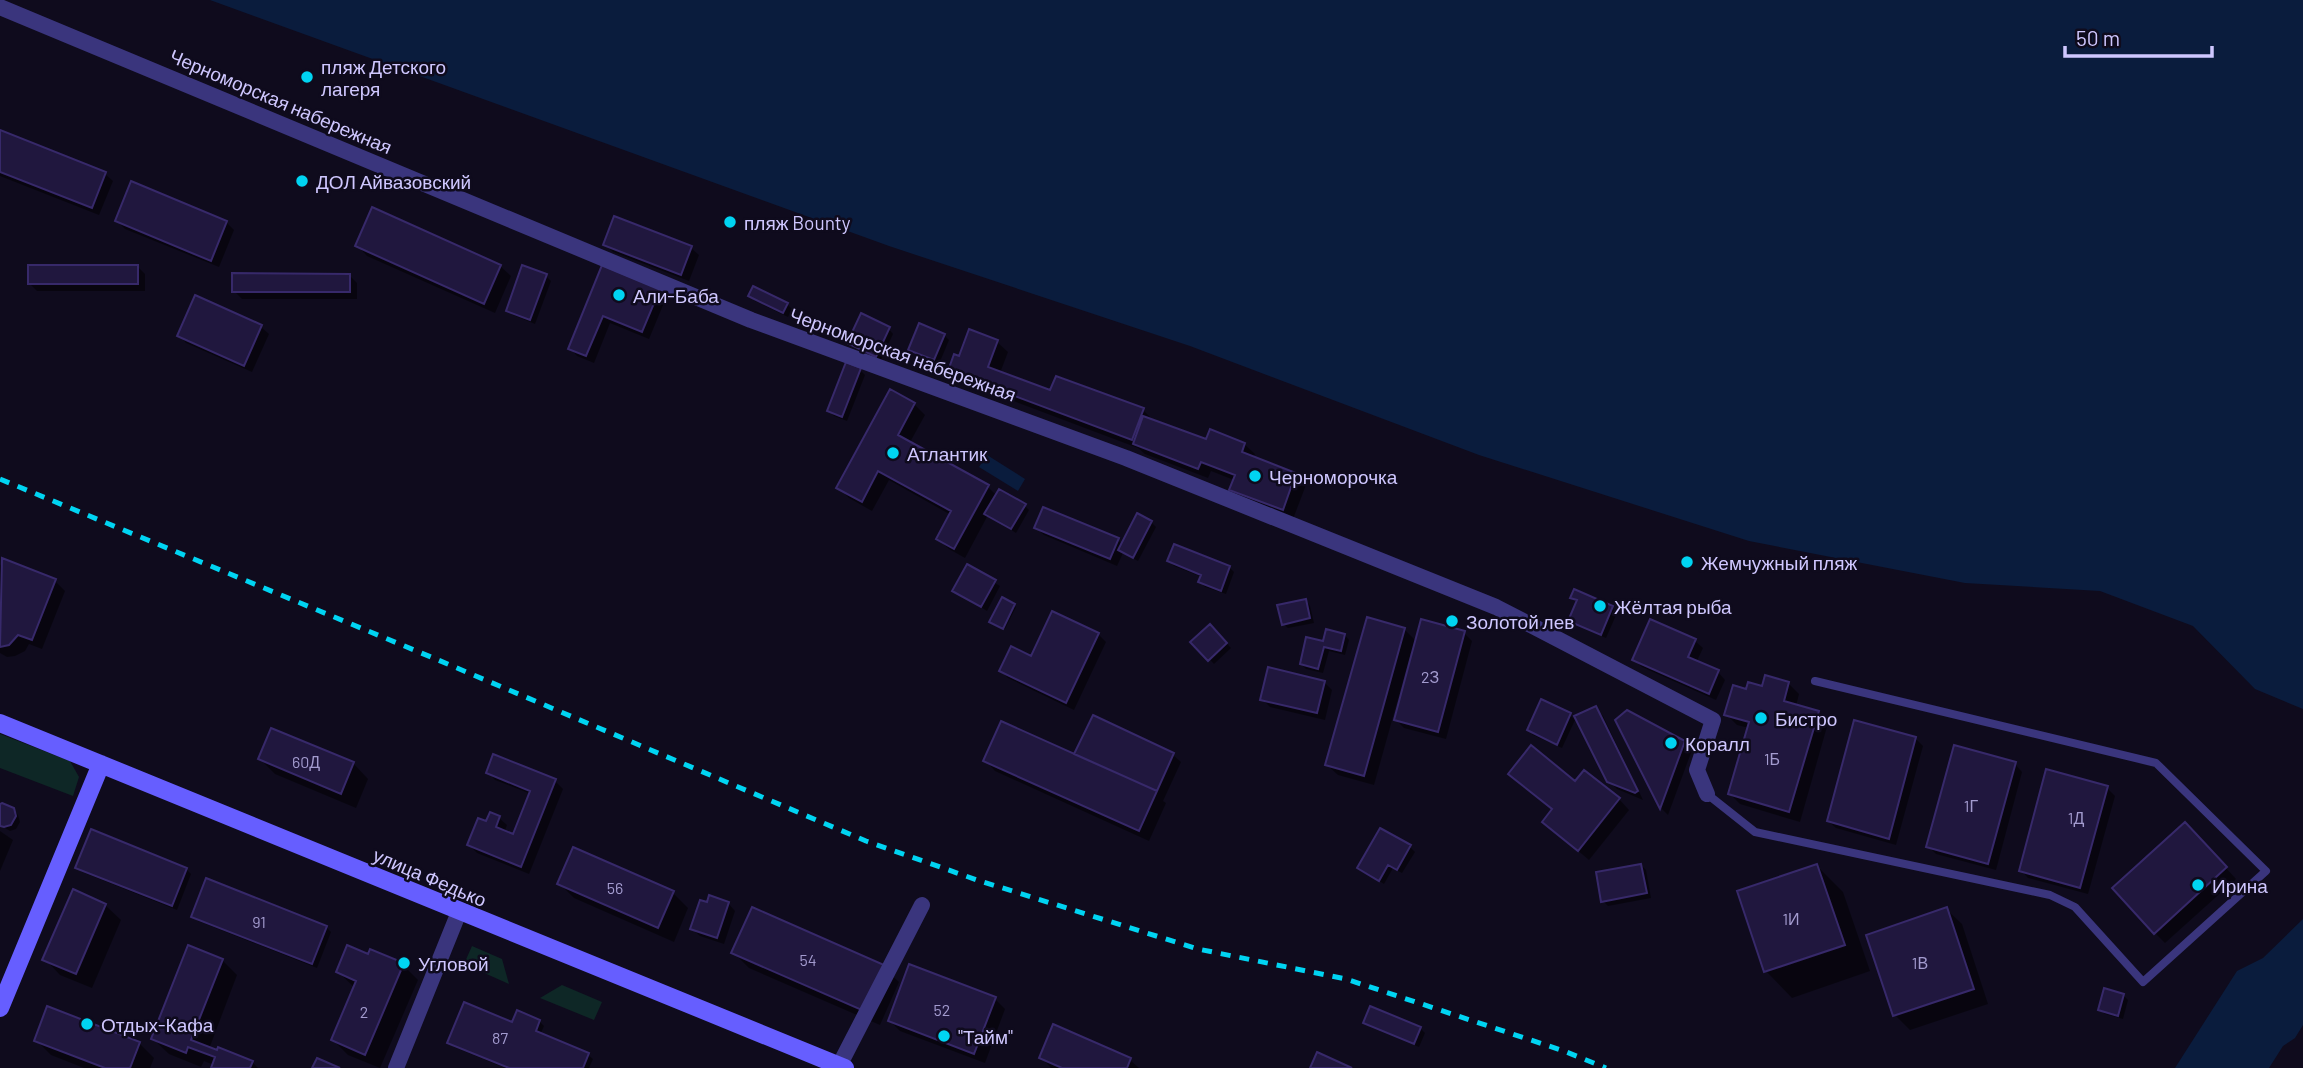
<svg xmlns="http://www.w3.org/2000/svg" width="2303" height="1068" font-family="Barlow,sans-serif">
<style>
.green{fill:#0e2726}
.water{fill:#0a1c3d}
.shadow{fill:#0007}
.building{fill:#20173e;stroke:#37296a;stroke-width:2}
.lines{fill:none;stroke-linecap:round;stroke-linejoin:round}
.lane{stroke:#3a357d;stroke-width:8}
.street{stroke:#3a357d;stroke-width:16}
.secondary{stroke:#665eff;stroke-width:18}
.rail{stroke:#00d4f2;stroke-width:5;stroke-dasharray:10 9;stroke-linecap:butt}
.poi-dot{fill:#00d4f2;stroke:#0f0b1d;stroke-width:2.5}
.labels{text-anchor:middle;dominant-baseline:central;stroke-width:5;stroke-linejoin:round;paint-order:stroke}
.number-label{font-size:16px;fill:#a39bcf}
.poi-label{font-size:19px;fill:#cfc7ff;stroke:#0f0b1d;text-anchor:start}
.street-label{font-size:19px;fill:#cfc7ff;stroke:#0f0b1d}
</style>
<rect width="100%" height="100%" fill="#0f0b1d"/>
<!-- green -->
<path class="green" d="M0,734L70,761L79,777L73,796L0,768Z
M472,946L502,959L509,984L464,964Z
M562,985L602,1002L594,1020L540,998Z"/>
<!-- water -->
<path class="water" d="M210,0H2303V709L2255,689L2193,626L2100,591L1965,583L1749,541L1479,455L1190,346L889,246Z
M987,455L1025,479L1018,491L979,467Z
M2303,919V1025L2295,1038L2283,1046L2269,1068H2175L2237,971L2263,958Z"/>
<!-- shadow -->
<path class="shadow" d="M0,132L105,174L113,181L99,215L0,176Z
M117,221L226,222L234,230L219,267L125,229Z
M605,244L691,248L699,255L689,281L613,252Z
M357,245L500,266L511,276L495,313L367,256Z
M138,267L145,274V291H37L29,283Z
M603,267L659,290L666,298L649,339L610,323L594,363L577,356L570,348Z
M349,275L357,283V299H242L234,291Z
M546,276L551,281L535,324L513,315L508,310Z
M750,296L787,304L792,309L788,317L755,301Z
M261,327L269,334L252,372L186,343L179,335Z
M889,329L893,334L881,360L854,347L849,343Z
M944,335L949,340L939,364L915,354L910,349Z
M997,342L1008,352L1000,373L1051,392L1143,410L1153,420L1207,441L1244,444L1255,454L1253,459L1295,474L1306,485L1293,519L1241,500L1231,490L1234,480L1211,471L1208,478L1145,454L1138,448L960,381L950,371L960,358Z
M847,364L860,370L865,375L847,421L834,416L829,411Z
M891,392L914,404L925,415L909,444L987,486L997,496L1025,506L1029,510L1016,533L988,515L965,558L949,549L938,539L951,515L889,480L872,511L849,498L839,488Z
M1151,522L1156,527L1138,561L1123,553L1117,566L1044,535L1036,528L1118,540L1122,544Z
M3,560L55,581L65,591L42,649L29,644L25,651L15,656L7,657L0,653V566Z
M1169,561L1229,567L1234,572L1226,594L1205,587L1200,582L1202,577L1174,566Z
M967,566L1000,586L987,611L954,590Z
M1575,592L1612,608L1617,613L1606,638L1575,625L1570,620L1578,603L1572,597Z
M1003,599L1016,607L1005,629L993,623Z
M1306,601L1310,606L1314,623L1288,628L1283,624Z
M1053,613L1098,634L1106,642L1074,710L1008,678L1001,671L1032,658Z
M1210,626L1231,648L1214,664L1193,642Z
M1404,629L1417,642L1464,633L1472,641L1446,739L1404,728L1396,720L1414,653L1411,652L1374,785L1338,775L1327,765Z
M1345,635L1349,640L1345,655L1329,651L1323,673L1306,669L1301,664L1324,644Z
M1695,641L1703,648L1696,663L1718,672L1725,680L1716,700L1642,667L1634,660Z
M1766,677L1789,684L1799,694L1796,706L1818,713L1828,723L1800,822L1740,804L1730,794L1749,728L1737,725L1726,714L1747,691L1763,688Z
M1324,682L1332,690L1325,720L1270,707L1262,699Z
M1596,709L1603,716L1643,800L1617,789L1609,781Z
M1570,715L1575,720L1562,748L1533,735L1529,730Z
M1618,720L1684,742L1692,750L1668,815L1661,808Z
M1915,738L1923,746L1896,845L1836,828L1828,821Z
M1173,755L1181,762L1163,801L1166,803L1149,841L995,771L985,760L1082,759Z
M260,759L353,763L368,779L356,808L275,774Z
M2015,764L2022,772L1996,870L1936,854L1928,846Z
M488,772L555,781L563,789L529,874L477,853L469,845L487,823L499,818L507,825L504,833L514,836L531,794L495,780Z
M1510,774L1575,783L1619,799L1629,810L1589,860L1544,822L1554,810Z
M2107,788L2115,796L2088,894L2028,878L2021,870Z
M0,806L13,809L18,815L20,822L16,829L10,831L0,825Z
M0,831L13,840L0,871Z
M2195,834L2236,879L2165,943L2155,933Z
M1410,847L1415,852L1402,873L1393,868L1384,884L1359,868Z
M1641,865L1646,870L1651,898L1608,906L1603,901Z
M1817,866L1843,892L1870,971L1792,998L1766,971L1739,892Z
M77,867L186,869L191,874L177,910L82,872Z
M207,880L326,927L331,932L317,968L198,921L193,916Z
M559,883L673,893L688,908L674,942L574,898Z
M728,903L735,911L724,944L700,936L692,929Z
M105,905L121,920L92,988L60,975L45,959Z
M1946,909L1962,924L1988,1004L1910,1030L1895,1015Z
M734,953L883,967L899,982L880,1025L749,968Z
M369,956L403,965L418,980L380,1068L348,1055L333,1040L355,988L338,972Z
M222,960L237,975L209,1049L252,1062L258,1068H212L214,1065L204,1061L201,1067L169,1054L153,1039Z
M2123,995L2128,1000L2123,1019L2105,1014L2100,1010Z
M995,999L1005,1009L985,1063L900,1031L890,1021Z
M539,1021L544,1026L540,1035L588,1055L593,1059L589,1068H505L454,1047L449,1042L513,1024Z
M1365,1022L1420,1028L1425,1033L1419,1047L1370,1027Z
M36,1040L139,1043L154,1058L150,1068H84L51,1055Z
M1041,1057L1130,1060L1139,1068H1051Z"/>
<!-- building -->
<path class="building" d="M0,130L106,172L92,208L0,172Z
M131,181L227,221L211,261L115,221Z
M372,207L501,265L484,304L355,246Z
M614,216L692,246L681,275L603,245Z
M28,265H138V284H28Z
M522,265L547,274L530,320L506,311Z
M602,265L660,289L642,332L603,316L586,356L568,349Z
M232,273L350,274V292H232Z
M753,286L788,303L783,313L748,296Z
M195,295L262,325L244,366L177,336Z
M861,313L890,327L876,357L847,343Z
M919,323L945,334L934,360L908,350Z
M969,329L998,340L988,367L1050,390L1056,376L1144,408L1132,440L948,371L954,354L959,356Z
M846,362L861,368L842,417L827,411Z
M890,389L915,403L898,435L989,485L954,549L936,539L951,511L878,471L862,502L836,488Z
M1143,416L1206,439L1210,429L1245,443L1242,452L1296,473L1283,510L1229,490L1235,475L1201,462L1198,469L1133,444Z
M999,489L1026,504L1011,529L984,514Z
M1043,507L1119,538L1110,559L1034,528Z
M1137,513L1152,521L1133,558L1118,550Z
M1174,544L1230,566L1221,591L1198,582L1201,575L1167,561Z
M2,558L56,579L32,640L18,635L9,645L0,647Z
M967,564L996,580L981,607L952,591Z
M1574,589L1613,606L1601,635L1568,621L1577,600L1570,598Z
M1002,597L1015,604L1003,629L989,622Z
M1306,599L1310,618L1282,625L1277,605Z
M1052,611L1099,633L1066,703L999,671L1011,646L1031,656Z
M1367,617L1405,628L1364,776L1325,765Z
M1421,619L1465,631L1438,732L1394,720Z
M1650,619L1696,639L1688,657L1719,670L1709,694L1632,660Z
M1210,624L1227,643L1208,661L1190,642Z
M1326,629L1345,634L1341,651L1324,647L1318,669L1300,664L1306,637L1323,641Z
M1268,667L1325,681L1317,713L1260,700Z
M1765,675L1789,682L1784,701L1819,711L1789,812L1728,794L1749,722L1724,715L1733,685L1746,689L1748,682L1762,686Z
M1541,699L1571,713L1557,745L1527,730Z
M1596,706L1638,791L1635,793L1607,782L1574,716Z
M1627,710L1685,741L1660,809L1615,720Z
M1093,715L1174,753L1157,791L1074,754Z
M1854,720L1916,737L1889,839L1827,821Z
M1001,721L1157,791L1139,831L983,761Z
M271,728L354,762L341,794L258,759Z
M1531,745L1575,781L1584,770L1620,798L1578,851L1542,822L1552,809L1508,774Z
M1954,745L2016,762L1988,864L1926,847Z
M493,754L556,779L521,867L467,845L478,818L486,821L490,812L500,816L496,827L513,834L530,791L486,773Z
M2046,769L2108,786L2080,888L2019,871Z
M2,803L14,808L16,816L11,825L4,827L0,826V804Z
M2185,822L2227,867L2154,934L2112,888Z
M1380,828L1411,845L1397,870L1388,865L1379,881L1357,868Z
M91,829L187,868L172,906L75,868Z
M573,847L674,891L658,928L557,884Z
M1641,864L1647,893L1601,902L1596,872Z
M1817,864L1845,945L1764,972L1737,891Z
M206,878L327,926L312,964L191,917Z
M73,889L106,904L76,974L42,960Z
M709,895L729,902L717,938L690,929L700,900L707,902Z
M752,907L884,965L864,1011L731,953Z
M1947,907L1974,989L1893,1016L1866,935Z
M188,945L223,959L191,1040L217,1050L218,1047L253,1061L250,1068H211L215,1057L188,1047L186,1053L151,1039Z
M347,945L368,954L370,949L404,963L365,1055L331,1040L356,981L336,972Z
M909,964L996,997L974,1054L888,1021Z
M2104,988L2124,994L2118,1016L2098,1010Z
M464,1002L512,1022L517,1010L540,1020L536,1031L589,1053L583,1068H509L447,1043Z
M47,1006L140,1042L130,1068H105L34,1041Z
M1370,1006L1421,1027L1414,1044L1363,1023Z
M1053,1024L1131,1058L1127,1068H1062L1039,1058Z
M1317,1052L1352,1068H1310Z
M317,1058L340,1068H312Z"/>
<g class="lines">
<!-- lane -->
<path class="lane" d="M1707,794L1755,832L2050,895L2075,907L2143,982L2266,871L2156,763L1815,681"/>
<!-- street -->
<path class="street" d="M0,7L751,320L1126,458L1496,607L1713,720L1697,770L1707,794
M396,1068L459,912
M838,1068L922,905"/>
<!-- secondary -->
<path class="secondary" d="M0,723L845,1068
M0,1008L101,764"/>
<!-- rail -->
<path class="rail" d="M0,479L431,657L866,841L977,880L1198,949L1346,979L1564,1051L1606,1068"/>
</g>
<!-- markers -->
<g class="poi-dot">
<circle cx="307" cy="77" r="7"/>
<circle cx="302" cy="181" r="7"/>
<circle cx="730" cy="222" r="7"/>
<circle cx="619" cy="295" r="7"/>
<circle cx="893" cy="453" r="7"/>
<circle cx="1255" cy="476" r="7"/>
<circle cx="1687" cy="562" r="7"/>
<circle cx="1600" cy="606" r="7"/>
<circle cx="1452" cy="621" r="7"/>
<circle cx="1761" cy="718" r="7"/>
<circle cx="1671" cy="743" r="7"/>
<circle cx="2198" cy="885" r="7"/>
<circle cx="404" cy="963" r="7"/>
<circle cx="87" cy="1024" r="7"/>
<circle cx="944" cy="1036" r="7"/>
</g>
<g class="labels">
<!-- number labels -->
<g class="number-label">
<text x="1430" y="676">2З</text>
<text x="1772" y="758">1Б</text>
<text x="306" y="761">60Д</text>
<text x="1971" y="805">1Г</text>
<text x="2076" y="817">1Д</text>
<text x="615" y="887">56</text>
<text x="1791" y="918">1И</text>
<text x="259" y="921">91</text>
<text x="808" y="959">54</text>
<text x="1920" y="962">1В</text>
<text x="942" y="1009">52</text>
<text x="364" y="1011">2</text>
<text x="500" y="1037">87</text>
</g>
<!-- poi labels -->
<g class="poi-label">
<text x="321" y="66">пляж Детского<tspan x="321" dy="22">лагеря</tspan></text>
<text x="316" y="181">ДОЛ Айвазовский</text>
<text x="744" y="222">пляж Bounty</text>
<text x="633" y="295">Али-Баба</text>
<text x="907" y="453">Атлантик</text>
<text x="1269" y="476">Черноморочка</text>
<text x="1701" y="562">Жемчужный пляж</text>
<text x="1614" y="606">Жёлтая рыба</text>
<text x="1466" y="621">Золотой лев</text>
<text x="1775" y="718">Бистро</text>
<text x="1685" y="743">Коралл</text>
<text x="2212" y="885">Ирина</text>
<text x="418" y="963">Угловой</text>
<text x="101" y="1024">Отдых-Кафа</text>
<text x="958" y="1036">"Тайм"</text>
</g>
<!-- street labels -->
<g class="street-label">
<text transform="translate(281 101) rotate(23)">Черноморская набережная</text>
<text transform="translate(903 354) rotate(20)">Черноморская набережная</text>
<text transform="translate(430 877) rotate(23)">улица Федько</text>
</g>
</g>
<!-- scale -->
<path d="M2065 46v10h147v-10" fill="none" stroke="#cfc7ff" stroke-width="3.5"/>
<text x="2076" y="46" font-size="21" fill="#cfc7ff" stroke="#0f0b1d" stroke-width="5" paint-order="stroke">50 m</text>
</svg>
